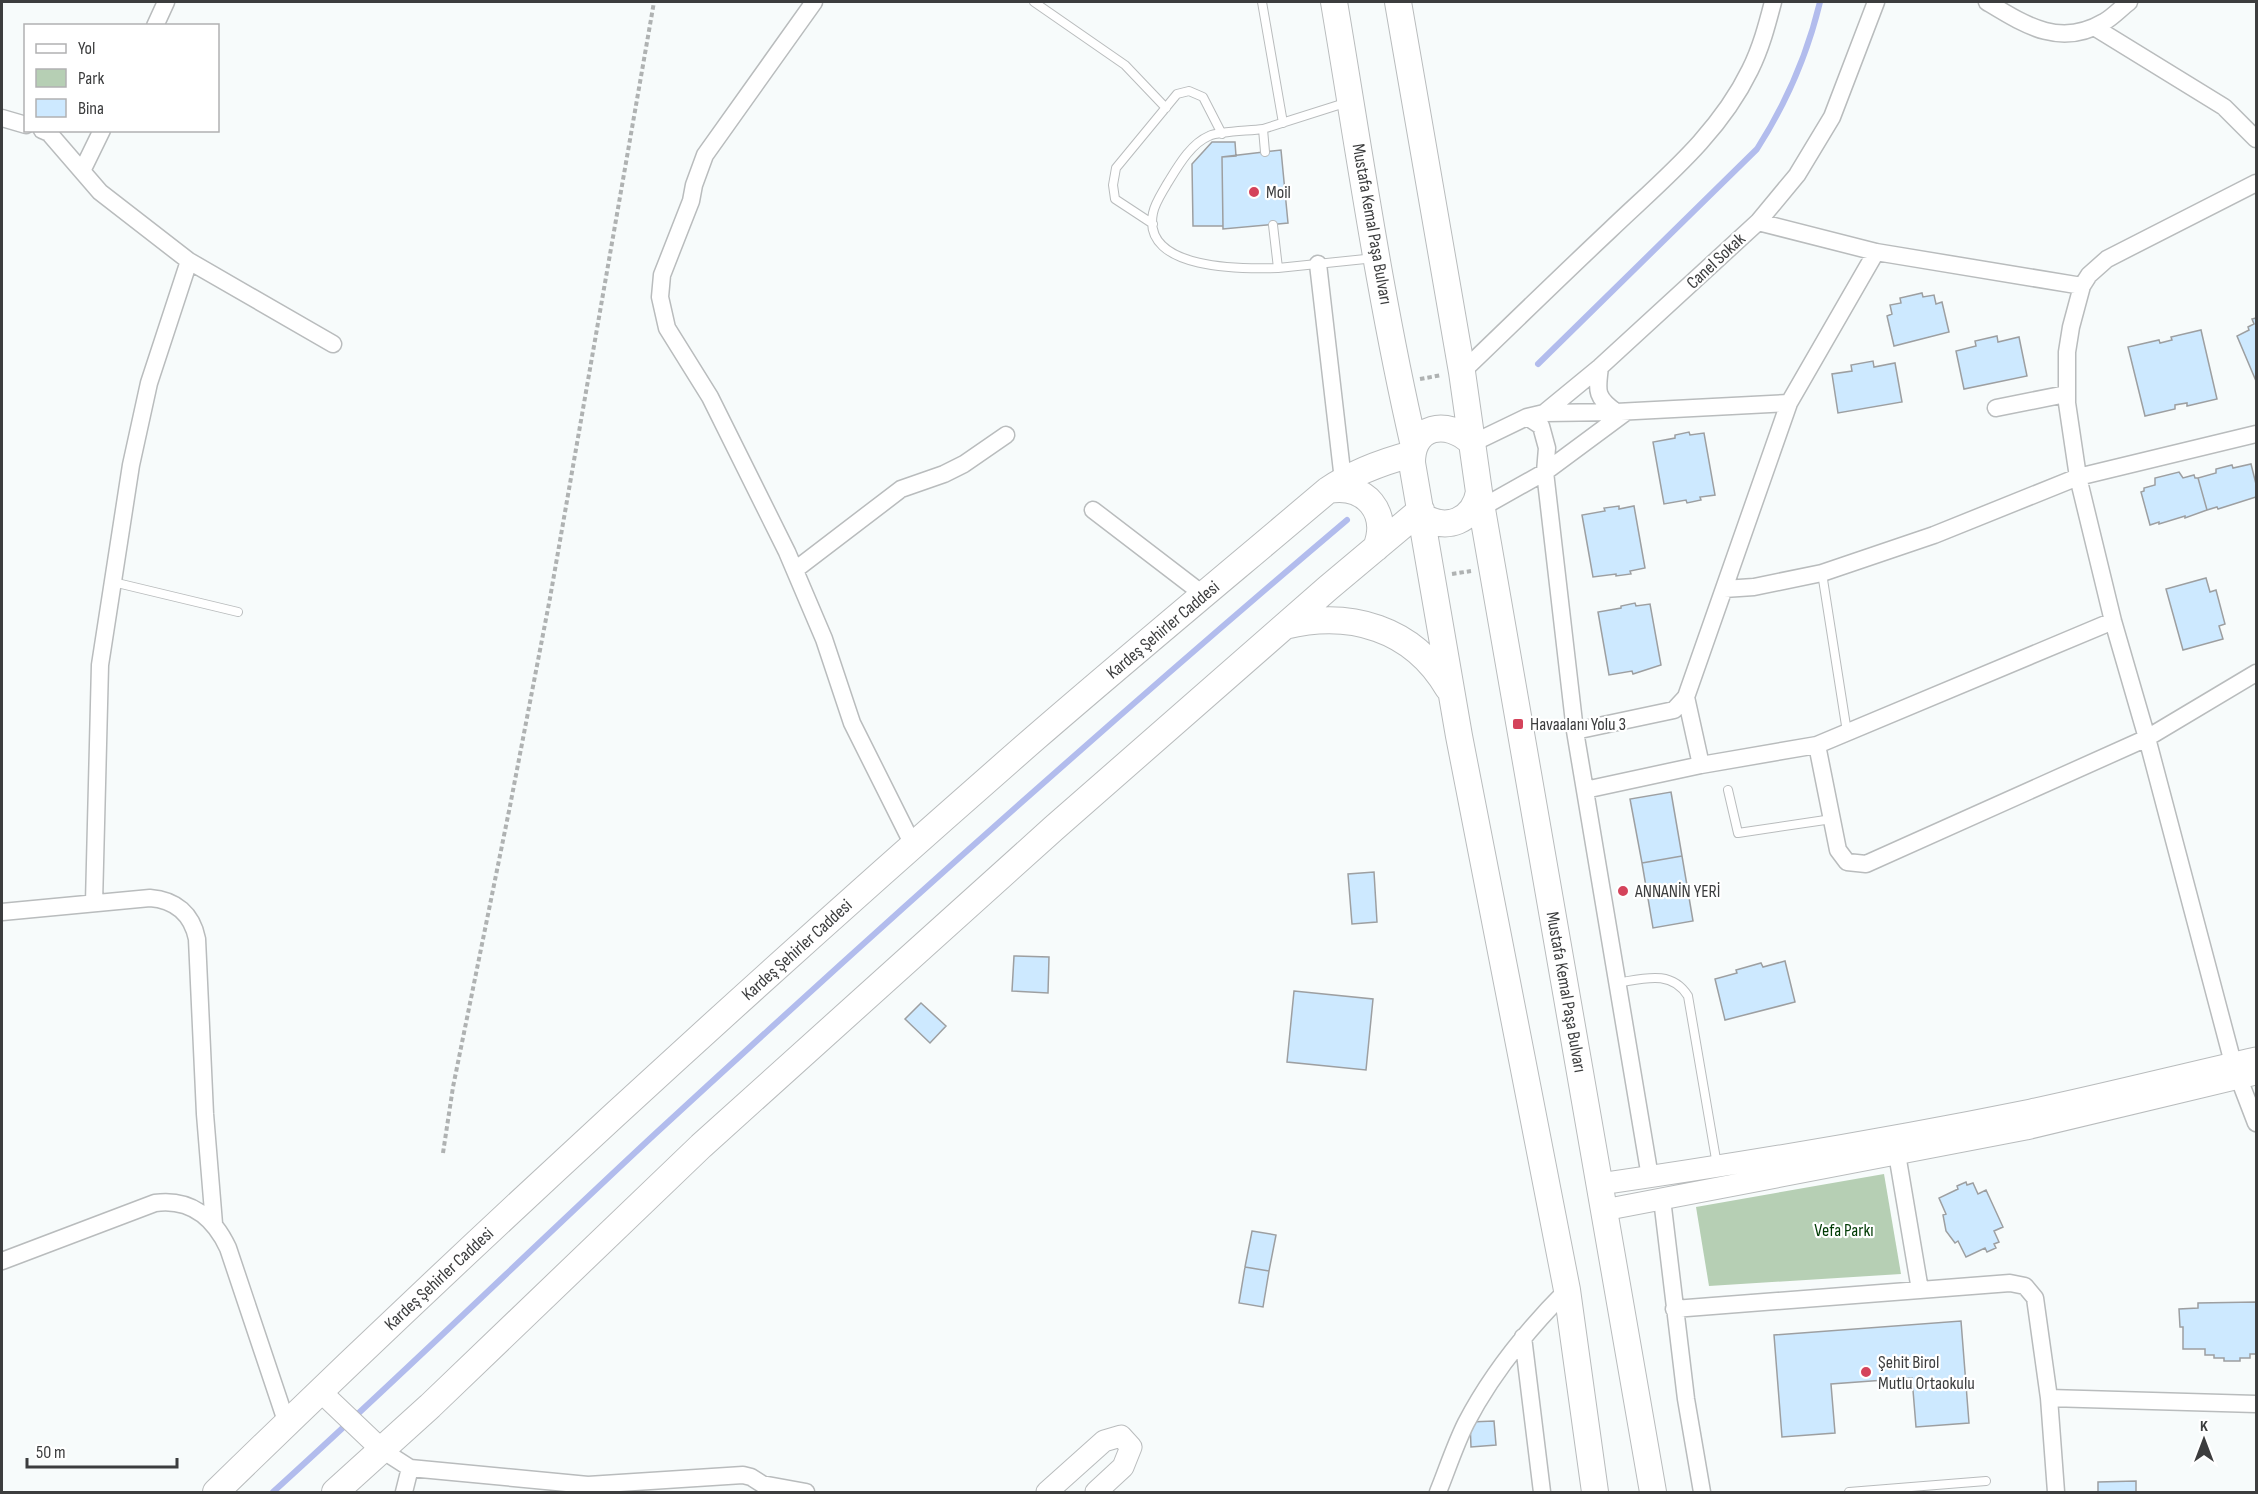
<svg xmlns="http://www.w3.org/2000/svg" width="2258" height="1494" font-family="'Sofia Sans Condensed',sans-serif">
<style>
.green{fill:#b6cfb4}
.lines{fill:none;stroke-linecap:round;stroke-linejoin:round}
.stream{stroke:#b2bced;stroke-width:6}
.building{fill:#cde9ff;stroke:#9d9fa1;stroke-width:1.5}
.service-casing{stroke:#b9bcbd;stroke-width:10}
.minor-casing{stroke:#b9bcbd;stroke-width:19}
.tertiary-casing{stroke:#b9bcbd;stroke-width:23}
.primary-casing{stroke:#b9bcbd;stroke-width:28}
.path{stroke:#afb2b2;stroke-width:4;stroke-dasharray:4.5 3;stroke-linecap:butt}
.service{stroke:#fff;stroke-width:8}
.minor{stroke:#fff;stroke-width:16}
.tertiary{stroke:#fff;stroke-width:21}
.primary{stroke:#fff;stroke-width:26}
.poi-dot{fill:#d4435b;stroke:#fff;stroke-width:2}
.labels{text-anchor:middle;dominant-baseline:central;stroke-width:4.5;stroke-linejoin:round;paint-order:stroke}
.poi-label{font-size:18px;fill:#3c3d3e;stroke:#fff;text-anchor:start}
.street-label{font-size:18px;fill:#3c3d3e;stroke:#fff}
.park-label{font-size:18px;fill:#003b04;stroke:#fff}
</style>
<rect width="100%" height="100%" fill="#f7fbfb"/>
<!-- green -->
<path class="green" d="M1884,1174L1901,1274L1709,1286L1696,1207Z"/>
<g class="lines">
<!-- stream -->
<path class="stream" d="M1538,364L1757,149C1787,102 1807,56 1820,2
M273,1492C402,1375 527,1253 655,1134C882,925 1112,719 1347,520"/>
</g>
<!-- building -->
<path class="building" d="M1212,142H1235L1236,156L1222,157L1223,226H1193L1192,164Z
M1281,150L1288,223L1223,229L1222,157Z
M1922,293L1923,297L1934,295L1936,304L1942,302L1949,332L1894,346L1887,316L1892,314L1890,305L1901,303L1900,298Z
M2256,318V381L2237,336L2249,330L2248,327L2254,324L2252,319Z
M2201,330L2217,399L2187,406V403L2175,405V409L2145,416L2128,347L2159,340L2160,343L2172,340L2171,337Z
M1997,336L1998,342L2019,337L2027,376L1964,389L1956,351L1976,346L1975,341Z
M1873,361L1874,367L1895,363L1902,402L1838,413L1832,374L1852,371L1851,365Z
M1689,432L1690,435L1704,433L1715,495L1700,497L1701,500L1687,503L1686,500L1664,504L1653,442L1675,438V435Z
M2251,464L2256,484V497L2218,509L2217,507L2207,510L2198,478L2216,473V469L2232,465L2233,468Z
M2179,472L2183,478L2194,475L2195,478H2198L2207,510L2185,518V516L2159,524V522L2150,525L2141,492L2144,491V488L2155,485V478Z
M1619,506V509L1634,506L1645,568L1630,571L1631,574L1616,576V574L1593,577L1582,515L1605,511L1604,508Z
M2206,578L2210,592L2216,590L2225,624L2219,626L2223,639L2183,650L2166,589Z
M1635,603L1636,606L1650,604L1661,665L1633,674L1632,671L1609,675L1598,612L1621,608V606Z
M1671,792L1682,856L1642,863L1630,799Z
M1682,856L1693,921L1653,928L1642,863Z
M1374,872L1377,922L1352,924L1348,874Z
M1014,956L1049,957L1048,993L1012,991Z
M1785,961L1795,1002L1725,1020L1715,979L1737,973L1736,970L1761,963L1763,967Z
M1294,991L1373,999L1366,1070L1287,1062Z
M921,1003L946,1026L930,1043L905,1019Z
M1966,1182L1967,1185L1973,1183L1978,1194L1986,1190L2003,1227L1994,1231L1999,1242L1994,1244L1996,1248L1987,1252L1985,1248L1966,1257L1958,1241L1955,1243L1946,1231L1943,1215L1946,1214L1939,1198L1958,1189L1957,1186Z
M1252,1231L1276,1235L1269,1271L1245,1267Z
M1245,1267L1269,1271L1263,1307L1239,1303Z
M2256,1302V1354H2250V1358H2240V1361H2224V1358H2214V1355H2205V1349H2183V1327H2180L2179,1309L2198,1308V1303Z
M1961,1321L1969,1423L1916,1427L1912,1378L1831,1384L1835,1433L1782,1437L1774,1335Z
M1494,1421L1496,1445L1471,1447L1470,1422Z
M2136,1481V1492H2098V1482Z"/>
<g class="lines">
<defs>
<path id="service" d="M1034,2L1125,65L1166,108
M1262,2L1283,123
M1263,129C1250,131 1220,131 1209,136C1190,144 1177,168 1167,184C1162,193 1155,203 1153,213C1141,271 1245,269 1278,268
M1265,152L1263,129L1348,102
M1153,224L1115,199L1113,185L1116,168L1177,94L1189,91L1203,97L1222,134
M1273,225L1278,268L1375,258
M1822,573L1847,732
M113,582L238,612
M1728,790L1738,833L1832,819
M1616,983C1643,979 1671,969 1688,996L1717,1165
M1849,1492L1986,1481"/>
<path id="minor" d="M814,2L705,155L694,185L691,201L662,275L660,297L667,328L710,397L787,552L824,639L852,723L913,845
M1987,2C2025,25 2060,48 2104,22C2113,17 2121,8 2129,2
M155,26L166,2
M2094,27L2224,107L2256,139
M2,118L26,125
M42,130L49,133L100,192L189,261L333,344
M82,171L102,130
M2256,183L2107,259L2089,275L2082,286L2071,327L2067,352V403L2078,477L2113,621L2147,738L2233,1063L2256,1123
M1758,222L1876,252L2082,286
M1318,264L1343,480
M1600,367C1597,391 1595,397 1616,412
M1462,372C1511,325 1560,277 1610,230C1661,181 1718,136 1750,70C1761,48 1767,25 1773,2
M1996,408L2066,394
M1544,413L1616,412L1789,403L1876,252
M1527,417L1541,426L1547,448L1545,472L1575,731L1650,1177
M1471,444L1527,417L1544,413L1600,367L1758,222L1797,175L1832,117L1876,2
M1481,508L1545,472L1626,412
M1093,510L1204,595
M795,570L901,489L944,474L964,464L1006,435
M1724,589L1754,587L1822,573L1934,535L2078,477L2256,434
M1686,697L1701,765L1817,745L2113,621
M1575,731L1674,710L1686,697L1789,403
M1817,745L1838,850L1847,862L1866,864L2147,738L2256,673
M1585,790L1701,765
M94,903L100,665L131,465L149,383L189,261
M2,912L150,898C176,900 192,914 197,939L205,1114L214,1224
M1897,1154L1920,1290
M1662,1199L1686,1399L1702,1492
M2,1261L155,1203C191,1198 214,1218 228,1248L287,1424
M1674,1309L2010,1283L2025,1286L2035,1298L2049,1398L2056,1492
M1523,1337L1542,1492
M2049,1398L2256,1404
M382,1450L410,1468L588,1485L743,1475L751,1477L762,1484L806,1492
M404,1492L410,1468
M1438,1492C1447,1470 1455,1445 1466,1423C1492,1373 1527,1330 1567,1290"/>
<path id="tertiary" d="M1600,1184C1744,1163 1888,1139 2031,1110C2106,1094 2181,1075 2256,1058
M1604,1210L2026,1129L2256,1074
M320,1391L382,1450
M1047,1492L1104,1441L1121,1436L1131,1447L1123,1467L1096,1492"/>
<path id="primary" d="M1334,2C1359,150 1380,299 1414,446
M1398,2L1462,372L1479,492C1474,521 1446,532 1422,516
M1471,442C1447,419 1412,425 1412,463L1459,736L1567,1290L1595,1492
M1328,490C1366,483 1390,513 1376,548
M1479,492L1653,1492
M1285,626C1350,610 1413,628 1448,688
M216,1492C482,1233 756,982 1035,738C1132,654 1231,572 1328,490C1354,472 1382,462 1412,454
M335,1492L430,1406L701,1146L1054,828L1328,588L1421,510"/>
</defs>
<!-- service casing -->
<use href="#service" class="service-casing"/>
<!-- minor casing -->
<use href="#minor" class="minor-casing"/>
<!-- tertiary casing -->
<use href="#tertiary" class="tertiary-casing"/>
<!-- primary casing -->
<use href="#primary" class="primary-casing"/>
<!-- path -->
<path class="path" d="M1420,379L1442,375
M1452,574L1471,571
M443,1153L453,1087L510,806L550,598L654,2"/>
<!-- service -->
<use href="#service" class="service"/>
<!-- minor -->
<use href="#minor" class="minor"/>
<!-- tertiary -->
<use href="#tertiary" class="tertiary"/>
<!-- primary -->
<use href="#primary" class="primary"/>
</g>
<!-- markers -->
<g class="poi-dot">
<circle cx="1254" cy="192" r="6"/>
<rect x="1512" y="718" width="12" height="12" rx="3"/>
<circle cx="1623" cy="891" r="6"/>
<circle cx="1866" cy="1372" r="6"/>
</g>
<g class="labels">
<!-- poi labels -->
<g class="poi-label">
<text x="1266" y="192">Moil</text>
<text x="1530" y="724">Havaalanı Yolu 3</text>
<text x="1635" y="891">ANNANİN YERİ</text>
<text x="1878" y="1362">Şehit Birol<tspan x="1878" dy="21">Mutlu Ortaokulu</tspan></text>
</g>
<!-- street labels -->
<g class="street-label">
<text transform="translate(1372 224) rotate(80)">Mustafa Kemal Paşa Bulvarı</text>
<text transform="translate(1716 261) rotate(-43)">Canel Sokak</text>
<text transform="translate(1163 630) rotate(-40)">Kardeş Şehirler Caddesi</text>
<text transform="translate(797 950) rotate(-42)">Kardeş Şehirler Caddesi</text>
<text transform="translate(1566 992) rotate(80)">Mustafa Kemal Paşa Bulvarı</text>
<text transform="translate(439 1279) rotate(-43)">Kardeş Şehirler Caddesi</text>
</g>
<!-- park labels -->
<g class="park-label">
<text x="1844" y="1230">Vefa Parkı</text>
</g>
</g>
<!-- border -->
<rect width="2258" height="1494" fill="none" stroke="#3c3d3e" stroke-width="6"/>
<!-- legend -->
<rect x="24" y="24" width="195" height="108" fill="#ffffff" stroke="#b1b1b2" stroke-width="1.5"/>
<rect x="36" y="44" width="30" height="9" fill="#ffffff" stroke="#b1b1b2" stroke-width="1.5"/>
<text x="78" y="54" font-size="18" fill="#3c3d3e">Yol</text>
<rect x="36" y="69" width="30" height="18" fill="#b6cfb4" stroke="#b1b1b2" stroke-width="1.5"/>
<text x="78" y="84" font-size="18" fill="#3c3d3e">Park</text>
<rect x="36" y="99" width="30" height="18" fill="#cde9ff" stroke="#b1b1b2" stroke-width="1.5"/>
<text x="78" y="114" font-size="18" fill="#3c3d3e">Bina</text>
<!-- north arrow -->
<g transform="translate(2204 1440)" stroke="#ffffff" stroke-width="4.5" paint-order="stroke">
<path d="M0-4.5L10 22L0 15L-10 22Z" fill="#3c3d3e"/>
<text y="-9" font-size="16" font-weight="bold" text-anchor="middle" fill="#3c3d3e">K</text>
</g>
<!-- scale -->
<path d="M27 1458v9h150v-9" fill="none" stroke="#3c3d3e" stroke-width="3"/>
<text x="36" y="1458" font-size="18" fill="#3c3d3e" stroke="#ffffff" stroke-width="4.5" paint-order="stroke">50 m</text>
</svg>
